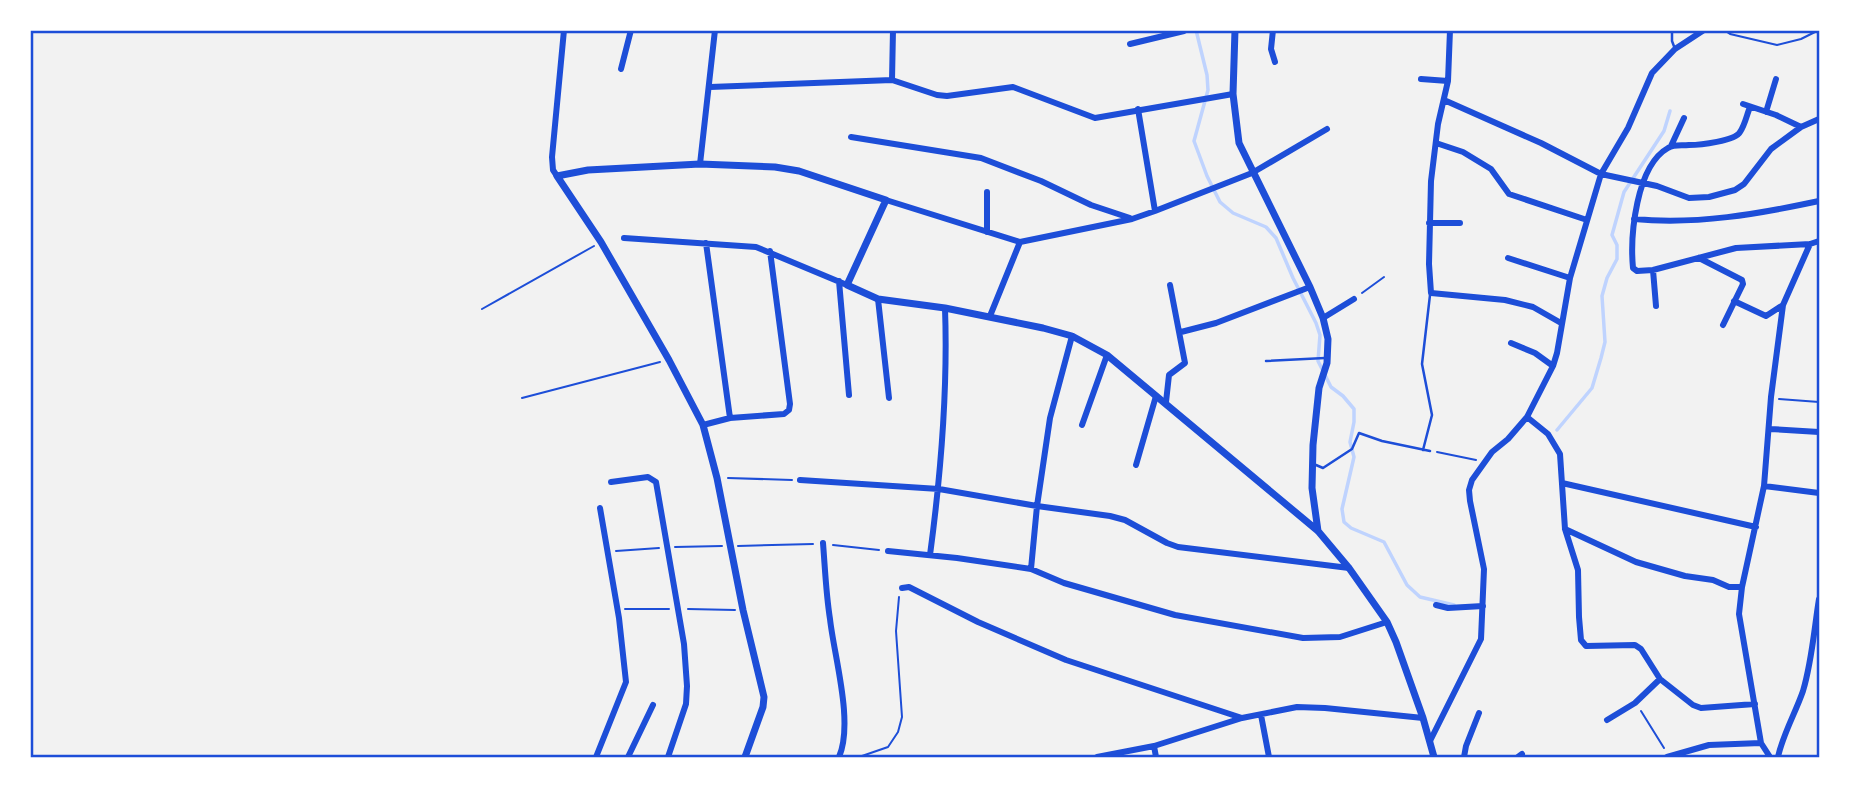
<svg xmlns="http://www.w3.org/2000/svg" width="1849" height="787" font-family="Manrope,sans-serif">
<style>
.lines{fill:none;stroke-linecap:round;stroke-linejoin:round}
.stream{stroke:#bfd3fe;stroke-width:3.5}
.path{stroke:#1d4ed8;stroke-width:2}
.service{stroke:#1d4ed8;stroke-width:2.5}
.minor{stroke:#1d4ed8;stroke-width:6}
.tertiary{stroke:#1d4ed8;stroke-width:7}
.neatline{fill:none;stroke:#1d4ed8;stroke-width:2.5}
</style>
<rect width="100%" height="100%" fill="#f2f2f2"/>
<g class="lines">
<!-- stream -->
<path class="stream" d="M1196,30L1207,75L1208,90L1194,141L1207,176L1220,202L1233,213L1266,227L1276,238L1293,278L1316,323L1320,335L1318,361L1331,387L1343,396L1354,409V422L1350,442L1354,457L1342,509L1344,522L1351,528L1384,542L1407,585L1420,597L1454,605
M1557,430L1592,388L1601,358L1605,342L1602,296L1607,278L1617,259V245L1612,235L1624,192L1664,131L1670,111"/>
<!-- path -->
<path class="path" d="M1724,30L1730,34L1777,45L1801,39L1819,30
M1362,293L1384,277
M482,309L594,246
M522,398L660,362
M1779,399L1819,402
M1437,452L1476,460
M728,478L792,480
M833,545L879,550
M738,546L813,544
M675,547L722,546
M616,551L659,548
M625,609H669
M688,609L735,610
M1641,711L1664,748
M859,757L888,747L898,732L902,717L896,631L899,597"/>
<!-- service -->
<path class="service" d="M1672,30V41L1675,49
M1266,361L1325,358
M1423,450L1432,415L1422,364L1430,295
M1316,465L1323,468L1352,449L1359,433L1382,441L1430,451"/>
<!-- minor -->
<path class="minor" d="M1273,30L1271,49L1275,62
M1450,30L1448,81L1438,124L1431,181L1429,264L1431,293L1505,300L1533,307L1561,323
M1130,44L1184,31
M621,69L631,30
M1421,79L1448,81
M892,80L893,30
M710,87L892,80L937,95L947,96L1013,87L1095,118L1233,94
M1444,100L1541,143L1601,174L1657,186L1689,198L1709,197L1735,190L1744,184L1771,149L1801,127L1819,119
M1743,104L1776,115L1801,127
M1750,107C1747,114 1745,125 1740,132C1735,141 1700,145 1689,145C1682,146 1674,144 1668,148C1636,166 1630,236 1633,268L1637,271L1653,270L1736,248L1810,244L1819,241
M1138,109L1155,211
M1766,112L1776,79
M851,137L981,158L1041,181L1091,205L1130,218
M1436,143L1463,152L1491,169L1509,194L1587,220
M1671,146L1684,118
M700,164L715,30
M557,176L553,170L552,157L564,30
M886,200L1020,242L1132,219L1155,211L1252,173L1327,129
M1634,219C1697,225 1758,214 1819,201
M1429,223H1460
M987,232V192
M624,238L756,247L847,285
M706,243L730,418
M1508,258L1570,278
M1699,258L1742,280L1743,284L1723,325
M1653,270L1656,306
M839,281L849,395
M878,299L889,398
M1734,301L1766,316L1783,305
M990,316L1020,242
M1323,318L1354,299
M1181,332L1216,323L1310,287
M1511,343L1535,353L1553,366
M1166,402L1169,375L1185,363L1170,285
M1527,417L1548,434L1560,454L1565,529L1578,570L1579,617L1581,640L1586,646L1635,645L1641,649L1660,679L1693,705L1701,708L1755,704
M703,425L730,418L784,414L789,410L790,404L770,251
M1082,425L1107,355
M1770,429L1819,432
M1136,465L1156,396
M800,480L939,489L1037,506L1110,516L1125,520L1167,543L1178,547L1349,568
M611,482L648,477L656,482L684,644L687,686L686,704L668,757
M1562,483L1756,527
M1764,486L1819,493
M1565,529L1636,562L1685,576L1713,580L1729,587H1742
M823,543C825,568 826,594 830,619C834,656 854,722 839,757
M888,551L957,558L1031,569L1064,583L1175,615L1303,638L1340,637L1387,622
M930,555C941,473 948,391 945,308
M1031,569L1037,506L1050,418L1072,336
M902,588L909,587L978,622L1066,660L1242,718
M1436,605L1448,608L1483,606
M1261,715L1269,757
M1607,720L1635,703L1660,679
M1430,741L1481,639L1484,569L1470,501L1469,490L1472,480L1492,452L1508,439L1527,417L1553,366L1557,353L1570,278L1601,174L1628,128L1652,73L1675,49L1704,30
M1154,746L1156,757
M596,757L626,682L619,618L600,508
M628,757L653,705
M1097,757L1154,746L1242,718L1297,707L1325,708L1423,718
M1464,757L1466,746L1479,713
M1518,757L1522,754
M1667,757L1709,745L1761,743
M1770,757L1761,743L1739,614L1742,587L1764,486L1771,397L1783,305L1810,244
M1778,757C1783,734 1795,714 1803,691C1812,661 1814,630 1819,599"/>
<!-- tertiary -->
<path class="tertiary" d="M1235,30L1233,94L1239,143L1310,287L1323,318L1328,339L1327,363L1319,388L1313,445L1312,488L1318,531
M745,757L763,707L764,697L743,610L717,478L703,425L669,360L601,242L557,176L588,170L700,164L775,167L799,171L886,200L847,285L878,299L945,308L1043,328L1072,336L1107,355L1318,531L1349,568L1387,622L1396,642L1423,718L1434,757"/>
</g>
<!-- border -->
<rect width="1849" height="787" fill="none" stroke="#ffffff" stroke-width="63"/>
<rect x="32" y="32" width="1786" height="724" class="neatline"/>
</svg>
